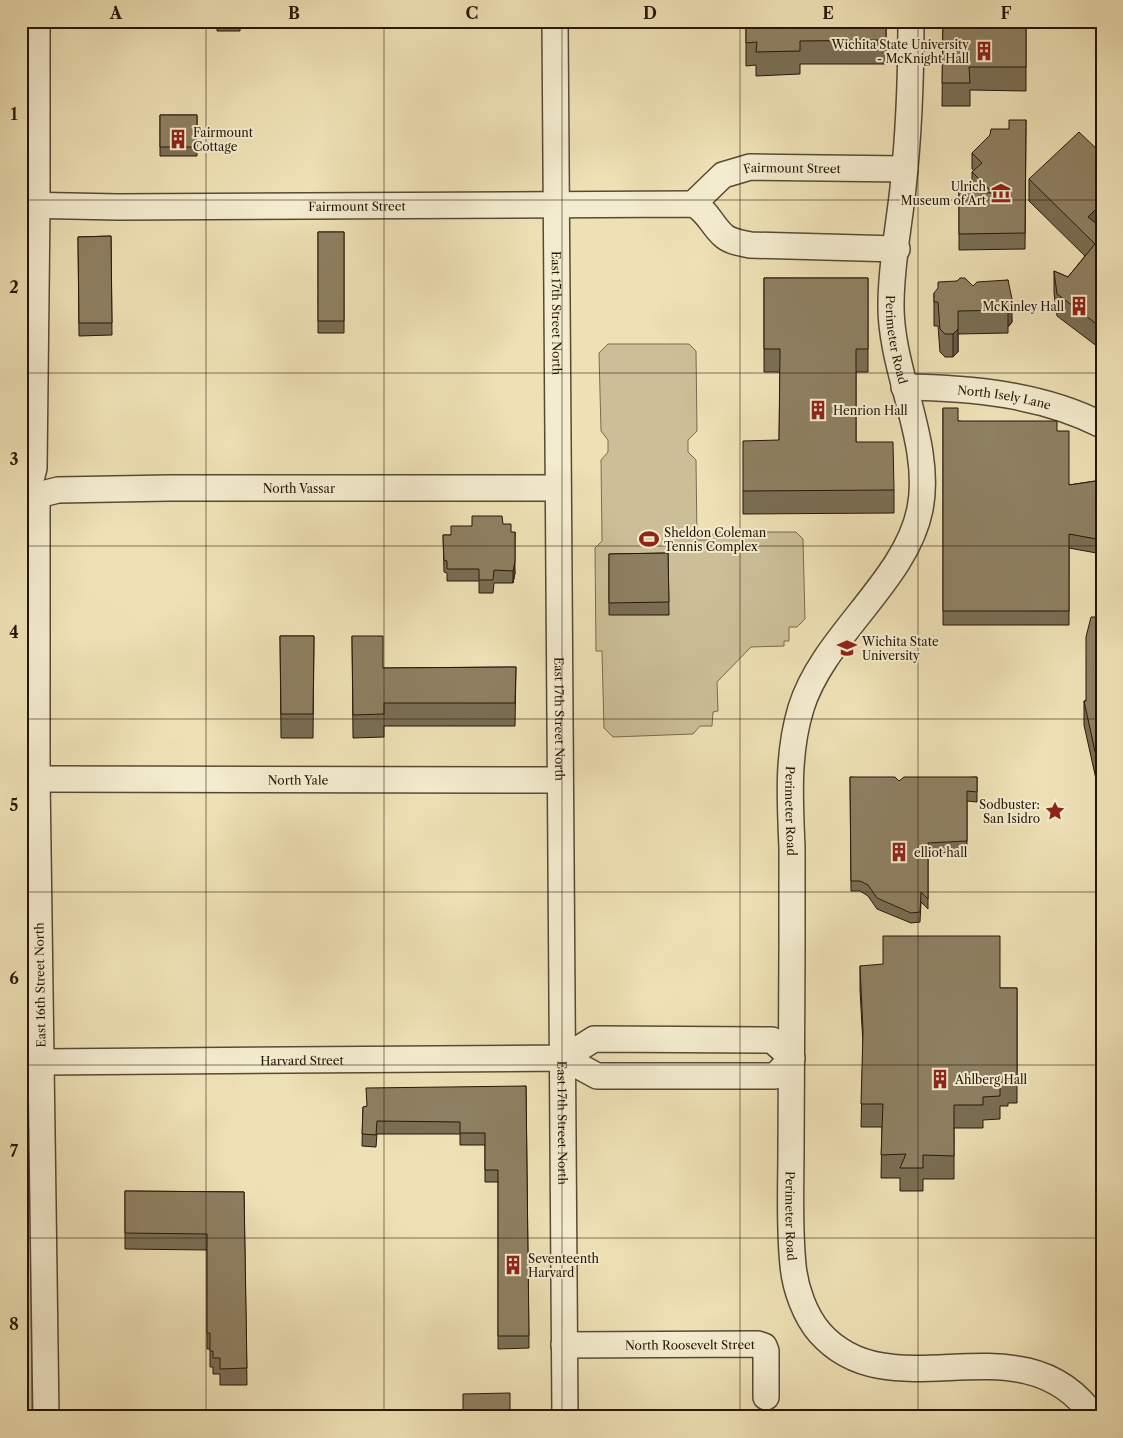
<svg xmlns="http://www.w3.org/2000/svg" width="1123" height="1438" font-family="'Libre Caslon Text',serif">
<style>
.green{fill:#ccbf98;stroke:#796b50}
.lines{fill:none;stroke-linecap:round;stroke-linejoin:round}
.minor-casing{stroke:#584a33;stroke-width:28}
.minor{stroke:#f4eccf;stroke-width:25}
.wall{fill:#7a6e54;stroke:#261708}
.shaded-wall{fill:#635a45;stroke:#261708}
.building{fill:#8e8062;stroke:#261708}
.grid{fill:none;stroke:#261708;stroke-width:1;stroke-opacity:0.55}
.labels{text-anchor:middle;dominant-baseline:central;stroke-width:4;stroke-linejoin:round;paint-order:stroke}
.poi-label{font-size:12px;fill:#261708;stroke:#f4eccf;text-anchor:start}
.street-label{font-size:12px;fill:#261708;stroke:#f4eccf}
.neatline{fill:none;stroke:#261708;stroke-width:2}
.grid-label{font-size:16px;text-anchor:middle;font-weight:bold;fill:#261708}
</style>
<rect width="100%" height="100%" fill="#eee1b5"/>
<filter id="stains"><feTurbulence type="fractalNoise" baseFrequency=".004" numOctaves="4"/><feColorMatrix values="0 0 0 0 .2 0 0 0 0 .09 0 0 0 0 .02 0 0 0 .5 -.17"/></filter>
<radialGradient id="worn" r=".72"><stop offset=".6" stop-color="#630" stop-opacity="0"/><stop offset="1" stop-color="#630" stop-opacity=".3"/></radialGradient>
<!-- green -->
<path class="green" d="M608,344H689L696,351L697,431L688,440V452L696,460L697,540H708L715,532H796L803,539L805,619L797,627H789V641H784V646L751,647L717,682L718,711L713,712L712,726H700L693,734L613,737L604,728L602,651H596L595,548L602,541L601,460L608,452V440L601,431L599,353Z
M21,501H25L32,1417H21Z"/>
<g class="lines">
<defs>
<g id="minor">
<path id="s1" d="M555,21L565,1417"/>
<path id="s2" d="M911,21C911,77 909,132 903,188C899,226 891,265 891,304C890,371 933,443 920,509C906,581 823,636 801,708C787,754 790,800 792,848C792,881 792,915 792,948C792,1015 791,1081 791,1148C791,1187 789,1226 793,1265C795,1288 805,1316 820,1333C893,1415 1022,1314 1094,1417"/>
<path id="s3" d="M693,204L723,175L750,167L905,169"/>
<path id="s4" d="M21,205L118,207L693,204C708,211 712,226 724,236C731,242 741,243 750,245L897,249"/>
<path id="s5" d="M904,387C971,388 1041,394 1102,425"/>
<path d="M21,489L32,476L34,468L37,205V21"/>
<path id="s6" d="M37,779L560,780"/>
<path id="s7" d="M41,1062L564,1058L597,1076H775L792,1058L772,1040L594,1039L564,1058"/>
<path id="s8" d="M564,1345L758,1344L764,1346L766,1351V1397"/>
<path id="s9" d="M46,1417L37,779V501L42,494L58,490L169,488H558"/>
</g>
</defs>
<!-- minor casing -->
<use href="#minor" class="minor-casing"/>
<!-- minor -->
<use href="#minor" class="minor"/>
</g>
<!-- wall -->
<path class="wall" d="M217,21H240V31H217Z
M746,21H886V64H800V74L756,76V65L746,66Z
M943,21H1026V91L970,90V106H942Z
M160,115H197V156H160Z
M1026,120L1025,249L959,250V192H976L972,189V172L974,171L972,169V153L1009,129Z
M1102,154V225L1100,226L1098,347L1057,316L1054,293V271L1068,277L1085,256L1029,201V179Z
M318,232H344V333H318Z
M111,236L112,335L79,336L78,237Z
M764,278H868V372H856V442L894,490V513L743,514V491L779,440L780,372H764Z
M1008,280L1012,322L1008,327V333L958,334V352L953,357H945L940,352L938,326H934V293L957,281L973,286Z
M943,408L958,421L1057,431L1069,485L1102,480V554L1069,548V625H943Z
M472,526L511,532L515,573L513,583H494L493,593H479V581H447V573L444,572L443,535H451Z
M668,553L669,615H609V554Z
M1102,617V779H1096L1084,725V701H1086Z
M280,636H314L313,738H281Z
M352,636L383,668L516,667L515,726H384V737L353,738Z
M850,777L899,781L977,777V802L967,801V852L928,853V909L921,902L920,922L911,923L877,909L868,896L860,891H851Z
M860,966L1000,988H1017V1103H1008V1106H1000V1119L983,1120V1128H954V1179H923V1191H900V1178H881L882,1127H861L863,1045L860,990Z
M526,1086L529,1348L498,1349V1182H485V1145H460V1134H377L376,1147L362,1146L363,1107Z
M125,1191L244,1192L247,1385H220V1374H213V1367H210V1349H207V1250L125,1249Z"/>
<!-- shaded-wall -->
<path class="shaded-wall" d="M1102,203V225L1089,238L1088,217Z
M1012,299V322L1008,327V303Z
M1102,320V342L1098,347V325Z
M958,329V352L953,357V334Z
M515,532V573L513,583V571Z"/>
<!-- building -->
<path class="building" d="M746,21H886V40L800,41V51L756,52L757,42L746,43Z
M943,21H1026V67H969L970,83H942Z
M160,115H197V147H160Z
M1009,120H1026L1025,233L959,234V192L993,193L972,172L982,163L972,153L990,135L991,129H1009Z
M1079,132L1102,154V203L1088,217L1102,228V320L1098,325L1057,294L1054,271L1068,277L1095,244L1029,179Z
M318,232H344V321H318Z
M111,236L112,323H79L78,237Z
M764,278H868V349H856V442H893L894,490L743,491V441L779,440L780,349H764Z
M960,278H965L973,286L977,282L1008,280L1012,299L1008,303V310L958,311V329L953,334H945L940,329L938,302H934V293L938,288V282L957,281Z
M943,408H958V421H1057V431H1069V485L1102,480V540L1069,534V611H943Z
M472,516H502L503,524H511V532H515V561L513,571L494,570L493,580H479V569H447V561L444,560L443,535H451V526H472Z
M668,553L669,602L609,603V554Z
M1091,617H1102V755L1096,756L1084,701H1086V637Z
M280,636H314L313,714H281Z
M352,636H383V668L516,667L515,703H384V714L353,715Z
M850,777H895L899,781L904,777H977V792L967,791V841L928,843V899L921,892L920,912L911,913L877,898L868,885L860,881H851Z
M883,936H1000V988H1017V1080L1008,1079V1083H1000V1096L983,1097V1105H954V1156L923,1155V1168H900L906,1154L881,1155L883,1104H861L863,1031L860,966L883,964Z
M526,1086L529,1336H498V1170H485V1133H460V1122L377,1121L376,1135L362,1134L363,1107L367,1106L366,1088Z
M125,1191L244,1192L247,1368L220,1369V1358H213V1351H210V1333H207V1234L125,1233Z
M510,1393V1417H463V1394Z"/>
<!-- grid -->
<path class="grid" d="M206,21V1417M384,21V1417M562,21V1417M740,21V1417M918,21V1417M21,200H1102M21,373H1102M21,546H1102M21,719H1102M21,892H1102M21,1065H1102M21,1238H1102"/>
<!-- icons -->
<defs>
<symbol id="building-bare" viewBox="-9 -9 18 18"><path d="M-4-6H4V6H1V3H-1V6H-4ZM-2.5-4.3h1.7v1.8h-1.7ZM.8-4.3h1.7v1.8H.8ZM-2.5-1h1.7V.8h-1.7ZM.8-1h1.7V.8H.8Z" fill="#8f2418" stroke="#f4eccf" stroke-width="2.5" paint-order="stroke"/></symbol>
<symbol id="museum-bare" viewBox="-9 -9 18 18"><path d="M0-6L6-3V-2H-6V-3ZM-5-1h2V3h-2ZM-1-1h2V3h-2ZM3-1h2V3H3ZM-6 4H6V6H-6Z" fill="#8f2418" stroke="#f4eccf" stroke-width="2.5" paint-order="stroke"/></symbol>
<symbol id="stadium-bare" viewBox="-9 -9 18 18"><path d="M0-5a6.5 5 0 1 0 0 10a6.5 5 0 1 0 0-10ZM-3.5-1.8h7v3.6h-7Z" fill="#8f2418" stroke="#f4eccf" stroke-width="2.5" paint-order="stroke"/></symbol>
<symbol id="university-bare" viewBox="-9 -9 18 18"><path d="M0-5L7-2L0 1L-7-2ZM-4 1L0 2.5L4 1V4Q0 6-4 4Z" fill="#8f2418" stroke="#f4eccf" stroke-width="2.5" paint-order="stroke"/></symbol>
<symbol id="sight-bare" viewBox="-9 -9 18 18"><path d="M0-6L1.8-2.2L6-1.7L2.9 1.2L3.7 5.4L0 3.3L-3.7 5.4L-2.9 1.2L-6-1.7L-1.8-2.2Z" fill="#8f2418" stroke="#f4eccf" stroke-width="2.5" paint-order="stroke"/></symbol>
</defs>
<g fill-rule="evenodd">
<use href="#building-bare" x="970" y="37" width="28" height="28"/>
<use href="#building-bare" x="164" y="125" width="28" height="28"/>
<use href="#museum-bare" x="987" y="179" width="28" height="28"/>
<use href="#building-bare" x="1065" y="292" width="28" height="28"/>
<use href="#building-bare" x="804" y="396" width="28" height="28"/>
<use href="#stadium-bare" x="635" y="525" width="28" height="28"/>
<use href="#university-bare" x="833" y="634" width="28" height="28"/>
<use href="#sight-bare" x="1041" y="797" width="28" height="28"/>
<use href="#building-bare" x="885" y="838" width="28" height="28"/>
<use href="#building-bare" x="926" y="1065" width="28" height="28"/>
<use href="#building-bare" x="499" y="1251" width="28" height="28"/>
</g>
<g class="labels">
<!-- poi labels -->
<g class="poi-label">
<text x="969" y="44" text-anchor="end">Wichita State University<tspan x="969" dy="14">- McKnight Hall</tspan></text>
<text x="193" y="132">Fairmount<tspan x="193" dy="14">Cottage</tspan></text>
<text x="986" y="186" text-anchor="end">Ulrich<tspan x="986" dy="14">Museum of Art</tspan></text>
<text x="1064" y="306" text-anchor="end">McKinley Hall</text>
<text x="833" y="410">Henrion Hall</text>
<text x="664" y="532">Sheldon Coleman<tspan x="664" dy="14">Tennis Complex</tspan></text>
<text x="862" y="641">Wichita State<tspan x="862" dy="14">University</tspan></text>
<text x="1040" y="804" text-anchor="end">Sodbuster:<tspan x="1040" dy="14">San Isidro</tspan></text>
<text x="914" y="852">elliot hall</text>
<text x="955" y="1079">Ahlberg Hall</text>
<text x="528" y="1258">Seventeenth<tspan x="528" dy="14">Harvard</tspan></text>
</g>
<!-- street labels -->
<g class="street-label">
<text stroke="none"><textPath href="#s3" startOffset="112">Fairmount Street</textPath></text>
<text stroke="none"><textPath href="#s4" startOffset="336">Fairmount Street</textPath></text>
<text stroke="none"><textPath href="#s1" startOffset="292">East 17th Street North</textPath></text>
<text stroke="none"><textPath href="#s2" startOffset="320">Perimeter Road</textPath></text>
<text stroke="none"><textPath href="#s5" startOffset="101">North Isely Lane</textPath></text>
<text stroke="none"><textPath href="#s9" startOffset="1182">North Vassar</textPath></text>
<text stroke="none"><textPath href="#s1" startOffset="698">East 17th Street North</textPath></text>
<text stroke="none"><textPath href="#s6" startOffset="261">North Yale</textPath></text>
<text stroke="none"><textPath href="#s2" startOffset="830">Perimeter Road</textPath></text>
<text transform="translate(40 985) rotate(-91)">East 16th Street North</text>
<text stroke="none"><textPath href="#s7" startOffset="261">Harvard Street</textPath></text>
<text stroke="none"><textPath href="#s1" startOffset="1102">East 17th Street North</textPath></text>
<text stroke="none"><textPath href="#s2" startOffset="1235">Perimeter Road</textPath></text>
<text stroke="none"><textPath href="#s8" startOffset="126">North Roosevelt Street</textPath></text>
</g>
</g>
<!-- margin -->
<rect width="1123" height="1438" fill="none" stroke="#eee1b5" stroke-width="55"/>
<rect x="28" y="28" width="1068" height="1382" class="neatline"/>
<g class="grid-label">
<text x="116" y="19">A</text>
<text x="294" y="19">B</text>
<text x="472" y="19">C</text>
<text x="650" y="19">D</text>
<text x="828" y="19">E</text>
<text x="1006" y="19">F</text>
<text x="14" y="120">1</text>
<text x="14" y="293">2</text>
<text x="14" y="465">3</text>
<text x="14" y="638">4</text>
<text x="14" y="811">5</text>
<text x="14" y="984">6</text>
<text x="14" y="1157">7</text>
<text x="14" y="1330">8</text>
</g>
<rect width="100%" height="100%" filter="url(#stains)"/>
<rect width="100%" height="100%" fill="url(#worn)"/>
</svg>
